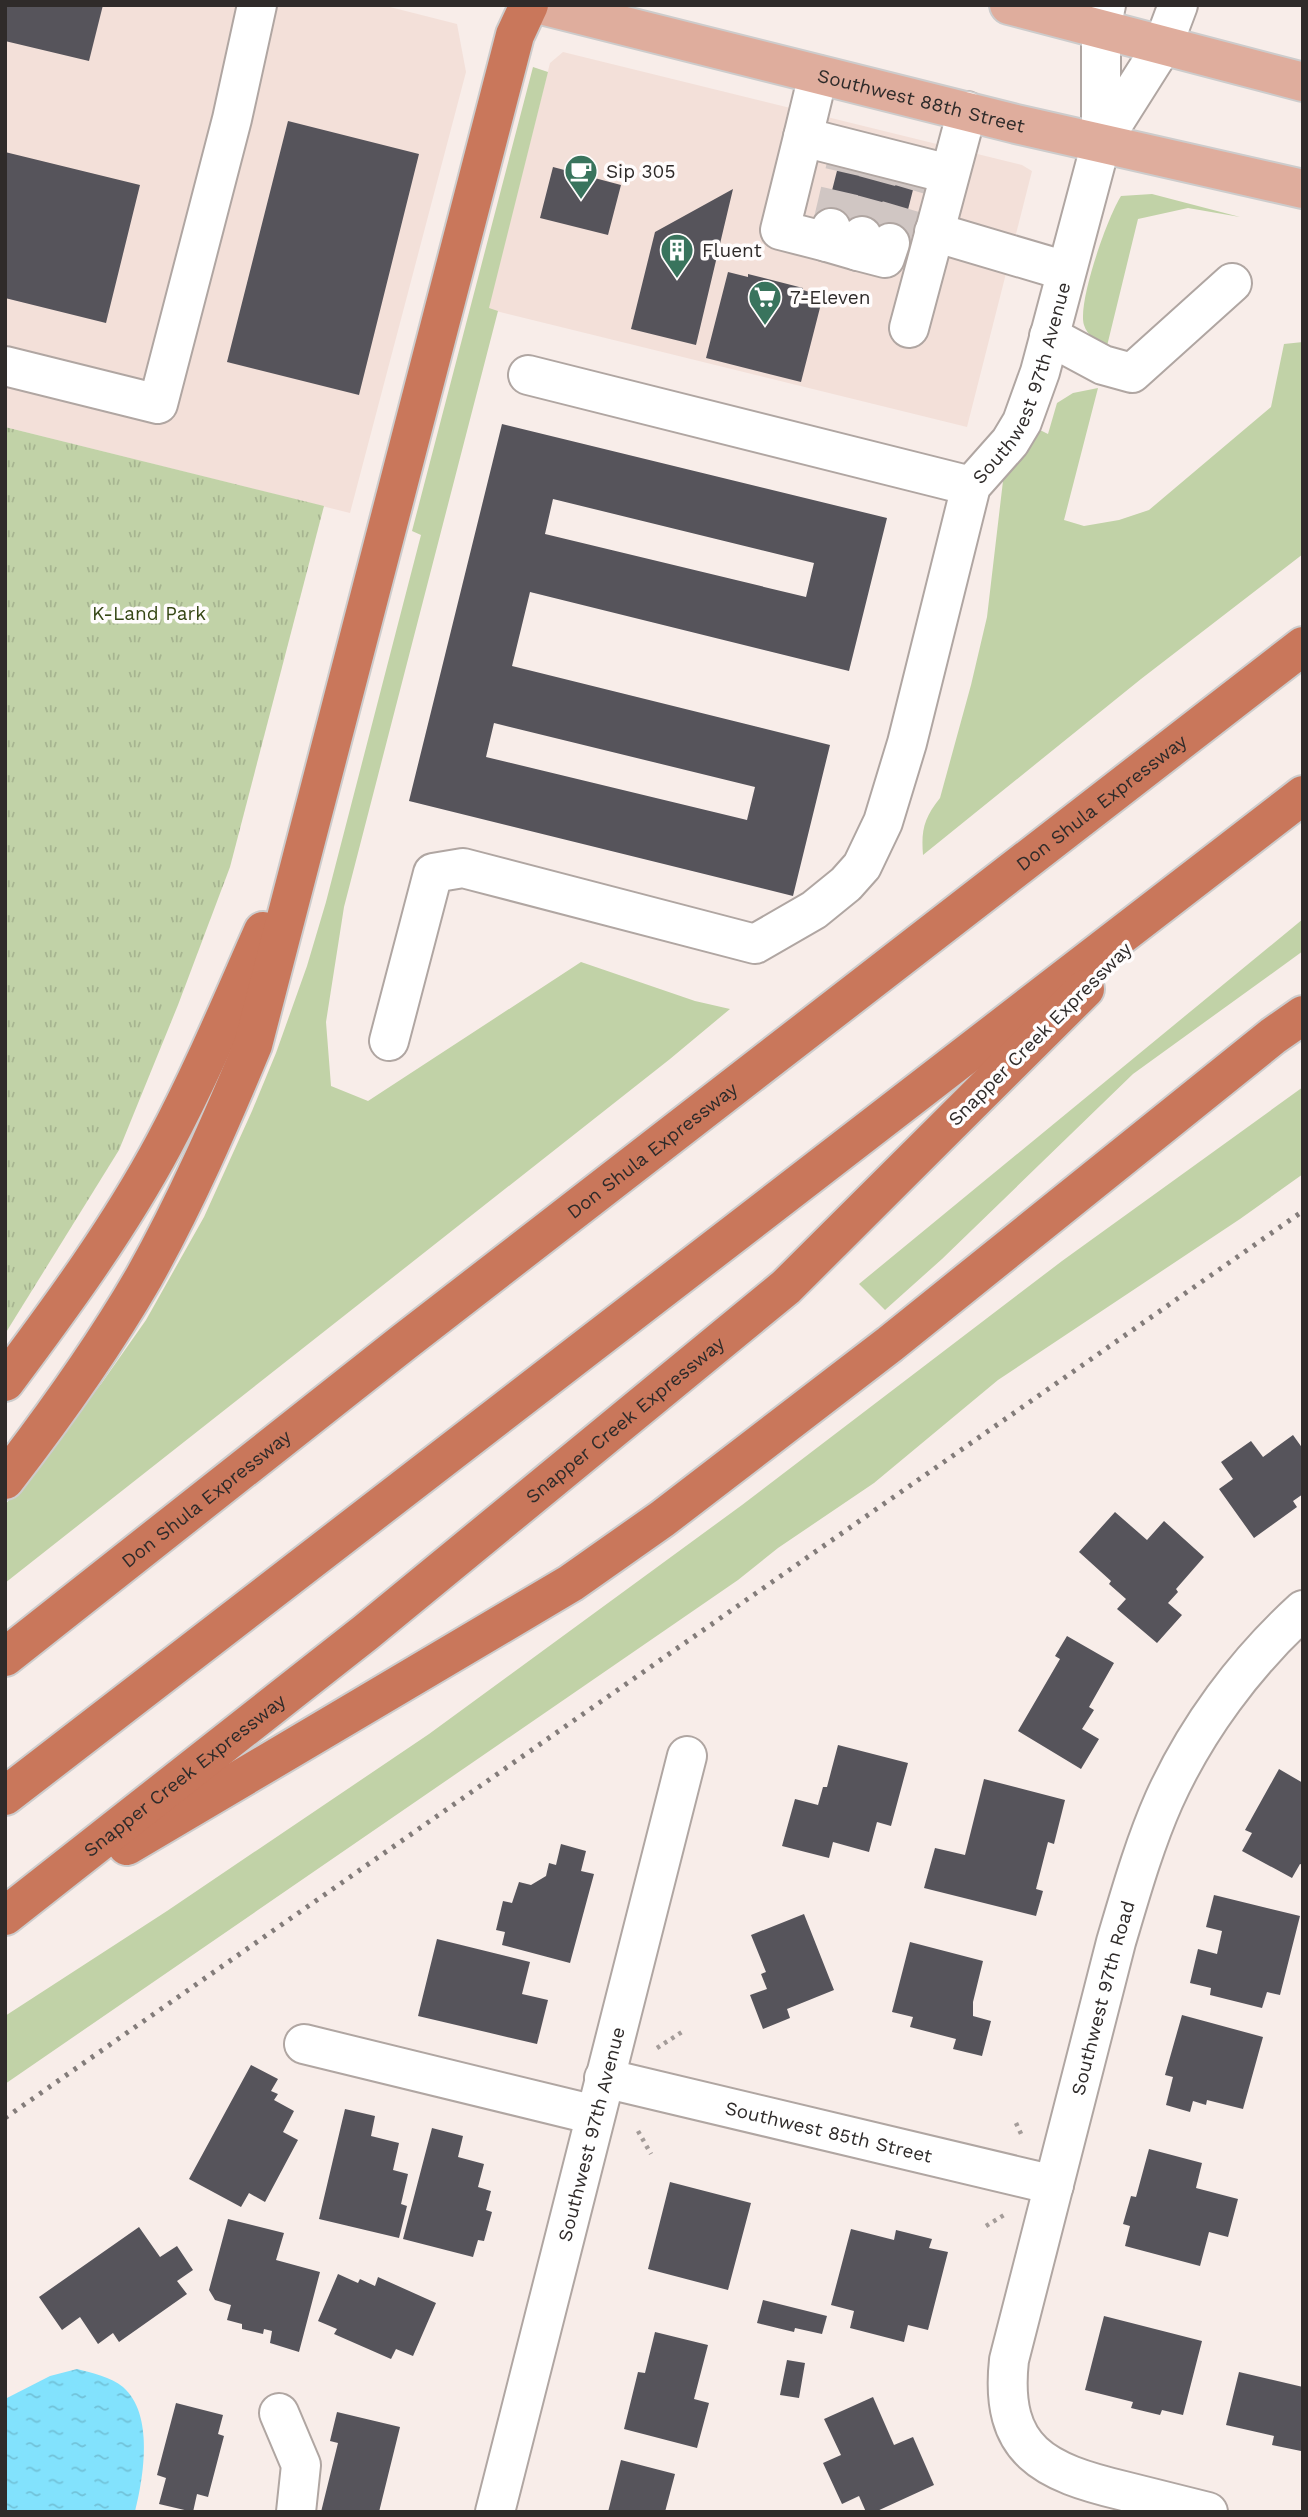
<svg xmlns="http://www.w3.org/2000/svg" width="1308" height="2517" font-family="'Work Sans',sans-serif">
<style>
.built{fill:#f3e0d9}
.green{fill:#c1d2a7}
.park{fill:url(#park-tufts)}
.water{fill:url(#water-ripples)}
.building{fill:#56545b;fill-rule:evenodd}
.lines{fill:none;stroke-linecap:round;stroke-linejoin:round}
.minor-tunnel{stroke:#d0c6c3;stroke-width:38;stroke-dasharray:38 19;stroke-linecap:butt}
.minor-casing{stroke:#b0a6a2;stroke-width:42}
.major-casing{stroke:#cdcccc;stroke-width:42}
.highway-casing{stroke:#cdcccc;stroke-width:42}
.path{stroke:#a49c99;stroke-width:4.5;stroke-dasharray:3.5 5;stroke-linecap:butt}
.minor{stroke:#fff;stroke-width:38}
.major{stroke:#dfad9d;stroke-width:38}
.highway{stroke:#c9775b;stroke-width:38}
.rail{stroke:#837c7a;stroke-width:5;stroke-dasharray:3.5 7;stroke-linecap:butt}
.labels{text-anchor:middle;dominant-baseline:central;stroke-width:7;stroke-linejoin:round;paint-order:stroke}
.street-label{font-size:19px;fill:#2f2b2a;stroke:#fffcfc}
.poi-label{font-size:19px;fill:#2f2b2a;stroke:#fffcfc;text-anchor:start}
.park-label{font-size:19px;fill:#364715;stroke:#fffcfc}
</style>
<defs>
<pattern id="park-tufts" width="24" height="20" patternUnits="userSpaceOnUse" patternTransform="scale(1.75)"><rect width="24" height="20" fill="#c1d2a7"/><path d="M3 7l-1-3M5 7V3M7 7l1-3M15 17l-1-3M17 17v-4M19 17l1-3" fill="none" stroke="#a6b490"/></pattern>
<pattern id="water-ripples" width="26" height="14" patternUnits="userSpaceOnUse" patternTransform="scale(1.75)"><rect width="26" height="14" fill="#82e2fd"/><path d="M2 4q2-2 4 0t4 0M15 11q2-2 4 0t4 0" fill="none" stroke="#71c2d9"/></pattern>
</defs>
<rect width="100%" height="100%" fill="#f8ede9"/>
<!-- built -->
<path class="built" d="M5,5H382L457,24L466,72L350,513L5,427Z
M563,52L1022,165L1032,171L967,427L488,309L550,63Z"/>
<!-- green -->
<path class="green" d="M533,67L548,72L489,308L498,311L344,907L326,1022L331,1086L368,1101L581,962L695,1001L730,1009L670,1059L5,1583V1505L101,1384L146,1320L204,1217L252,1111L276,1053L307,966L326,902L421,535L412,531Z
M1152,194L1240,217L1188,208L1138,219L1107,346C1098,341 1087,336 1084,325C1077,303 1108,216 1121,196Z
M1303,342V554L1141,679L923,855C921,830 924,818 940,798L971,685L987,617L1003,481L1036,428L1048,434L1057,403L1073,393L1098,388L1064,520L1084,526L1119,520L1149,510L1271,407L1284,344Z
M1303,919V951L1133,1074L942,1259L885,1310L859,1284Z
M1303,1087V1174L1240,1219L998,1380L874,1483L778,1548L738,1580L5,2084V2016L167,1911L429,1734L742,1505L1062,1261Z"/>
<!-- park -->
<path class="park" d="M5,427L324,506L230,867L178,1005L119,1150L5,1334Z"/>
<!-- water -->
<path class="water" d="M77,2369C92,2373 111,2377 123,2387C154,2414 144,2476 135,2512H5V2399L50,2376Z"/>
<!-- building -->
<path class="building" d="M5,5H103L89,61L5,41Z
M288,121L419,154L359,395L227,362Z
M5,152L140,185L106,323L5,298Z
M840,159L916,178L899,245L823,226Z
M553,167L621,185L608,235L540,218Z
M733,189L696,345L631,329L655,232Z
M728,272L748,277V274L803,288V290L823,296L801,382L706,358Z
M502,424L887,518L849,671L530,592L512,666L830,745L793,896L409,801ZM553,499L814,563L806,597L545,534ZM494,723L755,787L747,820L486,757Z
M1293,1435L1303,1449V1494L1293,1501L1297,1507L1254,1538L1219,1489L1233,1479L1221,1462L1251,1441L1263,1457Z
M1115,1512L1147,1540L1164,1521L1204,1557L1176,1589L1178,1592L1168,1603L1182,1615L1157,1643L1117,1609L1126,1599L1109,1584L1111,1581L1079,1552Z
M1067,1636L1114,1663L1089,1707L1094,1710L1082,1729L1099,1739L1081,1769L1018,1731L1060,1659L1055,1656Z
M838,1745L908,1763L891,1826L877,1822L869,1852L833,1842L829,1858L782,1846L795,1799L818,1805L823,1787H827Z
M1279,1769L1303,1783V1865L1300,1864L1292,1878L1242,1851L1252,1833L1245,1830Z
M984,1779L1065,1800L1054,1844L1048,1842L1036,1889L1043,1891L1036,1916L924,1888L935,1848L965,1855Z
M561,1844L586,1851L581,1871L594,1874L570,1963L502,1945L505,1932L496,1930L503,1901L512,1903L519,1882L531,1885L546,1876L549,1863L556,1865Z
M1214,1895L1300,1916L1280,1995L1267,1992L1262,2008L1210,1995L1211,1988L1190,1983L1198,1949L1217,1954L1222,1931L1206,1927Z
M804,1914L834,1990L787,2009L790,2018L763,2029L750,1995L767,1989L761,1974L766,1972L751,1935Z
M437,1939L530,1962L522,1994L548,2000L537,2044L418,2016Z
M910,1942L983,1961L973,2002V2016L991,2021L982,2056L953,2049L956,2039L910,2027L913,2017L892,2012Z
M1182,2015L1263,2037L1243,2109L1207,2100L1206,2105L1193,2101L1190,2112L1166,2105L1173,2077L1165,2075Z
M251,2065L278,2079L271,2091L278,2094L274,2100L294,2111L283,2132L298,2140L265,2202L249,2193L241,2207L189,2179Z
M345,2109L375,2116L371,2136L399,2143L393,2170L408,2174L401,2204L407,2206L399,2238L319,2219Z
M432,2128L463,2136L458,2157L484,2164L478,2187L491,2191L486,2210L492,2212L484,2241L478,2240L473,2257L403,2239Z
M1149,2149L1202,2163L1196,2188L1238,2199L1228,2237L1209,2232L1200,2266L1125,2246L1130,2226L1123,2224L1131,2196L1136,2197Z
M670,2182L751,2203L728,2290L648,2269Z
M228,2219L284,2233L276,2260L320,2272L299,2352L270,2343L272,2331L264,2329L263,2334L242,2329V2324L227,2320L231,2305L215,2300L209,2290Z
M139,2227L160,2257L177,2246L193,2270L177,2281L187,2294L119,2342L113,2333L98,2344L80,2317L62,2330L39,2297Z
M851,2229L894,2240L896,2230L932,2239L929,2248L948,2252L928,2330L908,2325L904,2342L850,2328L854,2311L831,2305Z
M338,2274L358,2283L360,2279L375,2286L378,2277L436,2303L413,2356L396,2349L391,2359L334,2334L337,2329L318,2321Z
M763,2300L827,2316L822,2334L795,2328L794,2332L757,2323Z
M1104,2316L1202,2341L1183,2415L1162,2410L1160,2415L1131,2408L1133,2402L1085,2390Z
M655,2332L708,2345L694,2399L709,2403L697,2448L624,2429L638,2372L645,2373Z
M787,2360L805,2363L799,2398L780,2395Z
M1239,2372L1303,2387L1301,2451L1272,2445L1274,2436L1226,2425Z
M873,2397L894,2445L913,2437L934,2485L875,2512H866L859,2496L842,2504L823,2463L841,2455L824,2419Z
M176,2403L223,2415L218,2434L224,2436L208,2497L197,2494L193,2512L159,2504L166,2478L157,2475Z
M337,2412L400,2427L379,2512H321L338,2443L330,2441Z
M621,2460L675,2474L665,2512H608Z"/>
<g class="lines">
<!-- minor-tunnel -->
<path class="minor-tunnel" d="M831,228L847,160
M862,236L880,169
M890,243L910,176"/>
<defs>
<g id="minor">
<path d="M818,75L803,137L949,174"/>
<path d="M803,137L780,230L827,242L831,228"/>
<path d="M1101,143L1163,45L1178,5"/>
<path d="M934,232L1066,271"/>
<path d="M827,242L858,251L862,236"/>
<path d="M858,251L885,258L890,243"/>
<path d="M909,328L967,111"/>
<path d="M1049,336L1103,365L1132,373L1232,283"/>
<path d="M5,366L158,404L232,119L257,5"/>
<path d="M528,375L971,486"/>
<path id="s1" d="M389,1041L433,873L463,868L755,944L814,910L846,884L862,866L883,822L907,743L971,486L1010,442L1022,422L1040,372L1101,143V29L1106,5"/>
<path d="M304,2044L595,2115"/>
<path id="s2" d="M604,2078L1054,2185"/>
<path d="M279,2413L301,2465L296,2512"/>
<path id="s3" d="M495,2512L687,1756"/>
<path id="s4" d="M1208,2512C1180,2505 1152,2498 1124,2491C1045,2472 999,2452 1009,2360L1116,1942C1130,1895 1144,1845 1164,1800C1196,1729 1245,1663 1303,1610"/>
</g>
<g id="major">
<path id="s5" d="M541,5L1016,124L1303,189"/>
<path d="M1009,5L1303,82"/>
</g>
<g id="highway">
<path d="M5,1382C62,1306 119,1228 164,1144C201,1075 231,1003 263,931"/>
<path d="M5,1480C55,1415 103,1348 144,1277C186,1202 220,1124 253,1045L515,35L529,5"/>
<path id="s6" d="M5,1657L404,1342L1303,646"/>
<path d="M5,1796L1303,795"/>
<path d="M127,1846L571,1583L662,1519L890,1344L1273,1036L1303,1015"/>
<path id="s7" d="M5,1916L365,1633L786,1287L1085,989"/>
</g>
</defs>
<!-- minor casing -->
<use href="#minor" class="minor-casing"/>
<!-- major casing -->
<use href="#major" class="major-casing"/>
<!-- highway casing -->
<use href="#highway" class="highway-casing"/>
<!-- path -->
<path class="path" d="M657,2048L685,2030
M1016,2123L1022,2136
M638,2131L651,2154
M986,2226L1004,2215"/>
<!-- minor -->
<use href="#minor" class="minor"/>
<!-- major -->
<use href="#major" class="major"/>
<!-- highway -->
<use href="#highway" class="highway"/>
<!-- rail -->
<path class="rail" d="M5,2118L1303,1211"/>
</g>
<!-- icons -->
<defs>
<symbol id="cafe-pin" viewBox="-11 -11 22 30"><path d="M0 17L-7.5 6A9.5 9.5 0 1 1 7.5 6Z" fill="#39745d" stroke="#fffcfc"/><path d="M-5.5-4.5H6V0H3Q3 3.5 0 3.5H-2.5Q-5.5 3.5-5.5 0ZM3-3.2v2h1.7v-2ZM-6 4.5H4V6H-6Z" fill="#fff"/></symbol>
<symbol id="building-pin" viewBox="-11 -11 22 30"><path d="M0 17L-7.5 6A9.5 9.5 0 1 1 7.5 6Z" fill="#39745d" stroke="#fffcfc"/><path d="M-4-6H4V6H1V3H-1V6H-4ZM-2.5-4.3h1.7v1.8h-1.7ZM.8-4.3h1.7v1.8H.8ZM-2.5-1h1.7V.8h-1.7ZM.8-1h1.7V.8H.8Z" fill="#fff"/></symbol>
<symbol id="supermarket-pin" viewBox="-11 -11 22 30"><path d="M0 17L-7.5 6A9.5 9.5 0 1 1 7.5 6Z" fill="#39745d" stroke="#fffcfc"/><path d="M-6-5.5h2.5l.6 2H6L4.5 2H-2.5L-4.4-4H-6ZM-1.5 3.2a1.3 1.3 0 1 0 .1 0ZM3 3.2a1.3 1.3 0 1 0 .1 0Z" fill="#fff"/></symbol>
</defs>
<g fill-rule="evenodd">
<use href="#cafe-pin" x="562" y="152" width="38" height="52"/>
<use href="#building-pin" x="658" y="231" width="38" height="52"/>
<use href="#supermarket-pin" x="746" y="278" width="38" height="52"/>
</g>
<g class="labels">
<!-- street labels -->
<g class="street-label">
<text stroke="none"><textPath href="#s5" startOffset="392">Southwest 88th Street</textPath></text>
<text stroke="none"><textPath href="#s1" startOffset="1153">Southwest 97th Avenue</textPath></text>
<text stroke="none"><textPath href="#s6" startOffset="1390">Don Shula Expressway</textPath></text>
<text transform="translate(1040 1034) rotate(-45)">Snapper Creek Expressway</text>
<text stroke="none"><textPath href="#s6" startOffset="822">Don Shula Expressway</textPath></text>
<text stroke="none"><textPath href="#s7" startOffset="794">Snapper Creek Expressway</textPath></text>
<text stroke="none"><textPath href="#s6" startOffset="256">Don Shula Expressway</textPath></text>
<text stroke="none"><textPath href="#s7" startOffset="228">Snapper Creek Expressway</textPath></text>
<text stroke="none"><textPath href="#s4" startOffset="660">Southwest 97th Road</textPath></text>
<text stroke="none"><textPath href="#s2" startOffset="231">Southwest 85th Street</textPath></text>
<text stroke="none"><textPath href="#s3" startOffset="390">Southwest 97th Avenue</textPath></text>
</g>
<!-- poi labels -->
<g class="poi-label">
<text x="606" y="171">Sip 305</text>
<text x="702" y="250">Fluent</text>
<text x="790" y="297">7-Eleven</text>
</g>
<!-- park labels -->
<g class="park-label">
<text x="149" y="613">K-Land Park</text>
</g>
</g>
<!-- border -->
<rect width="1308" height="2517" fill="none" stroke="#2f2b2a" stroke-width="14"/>
</svg>
